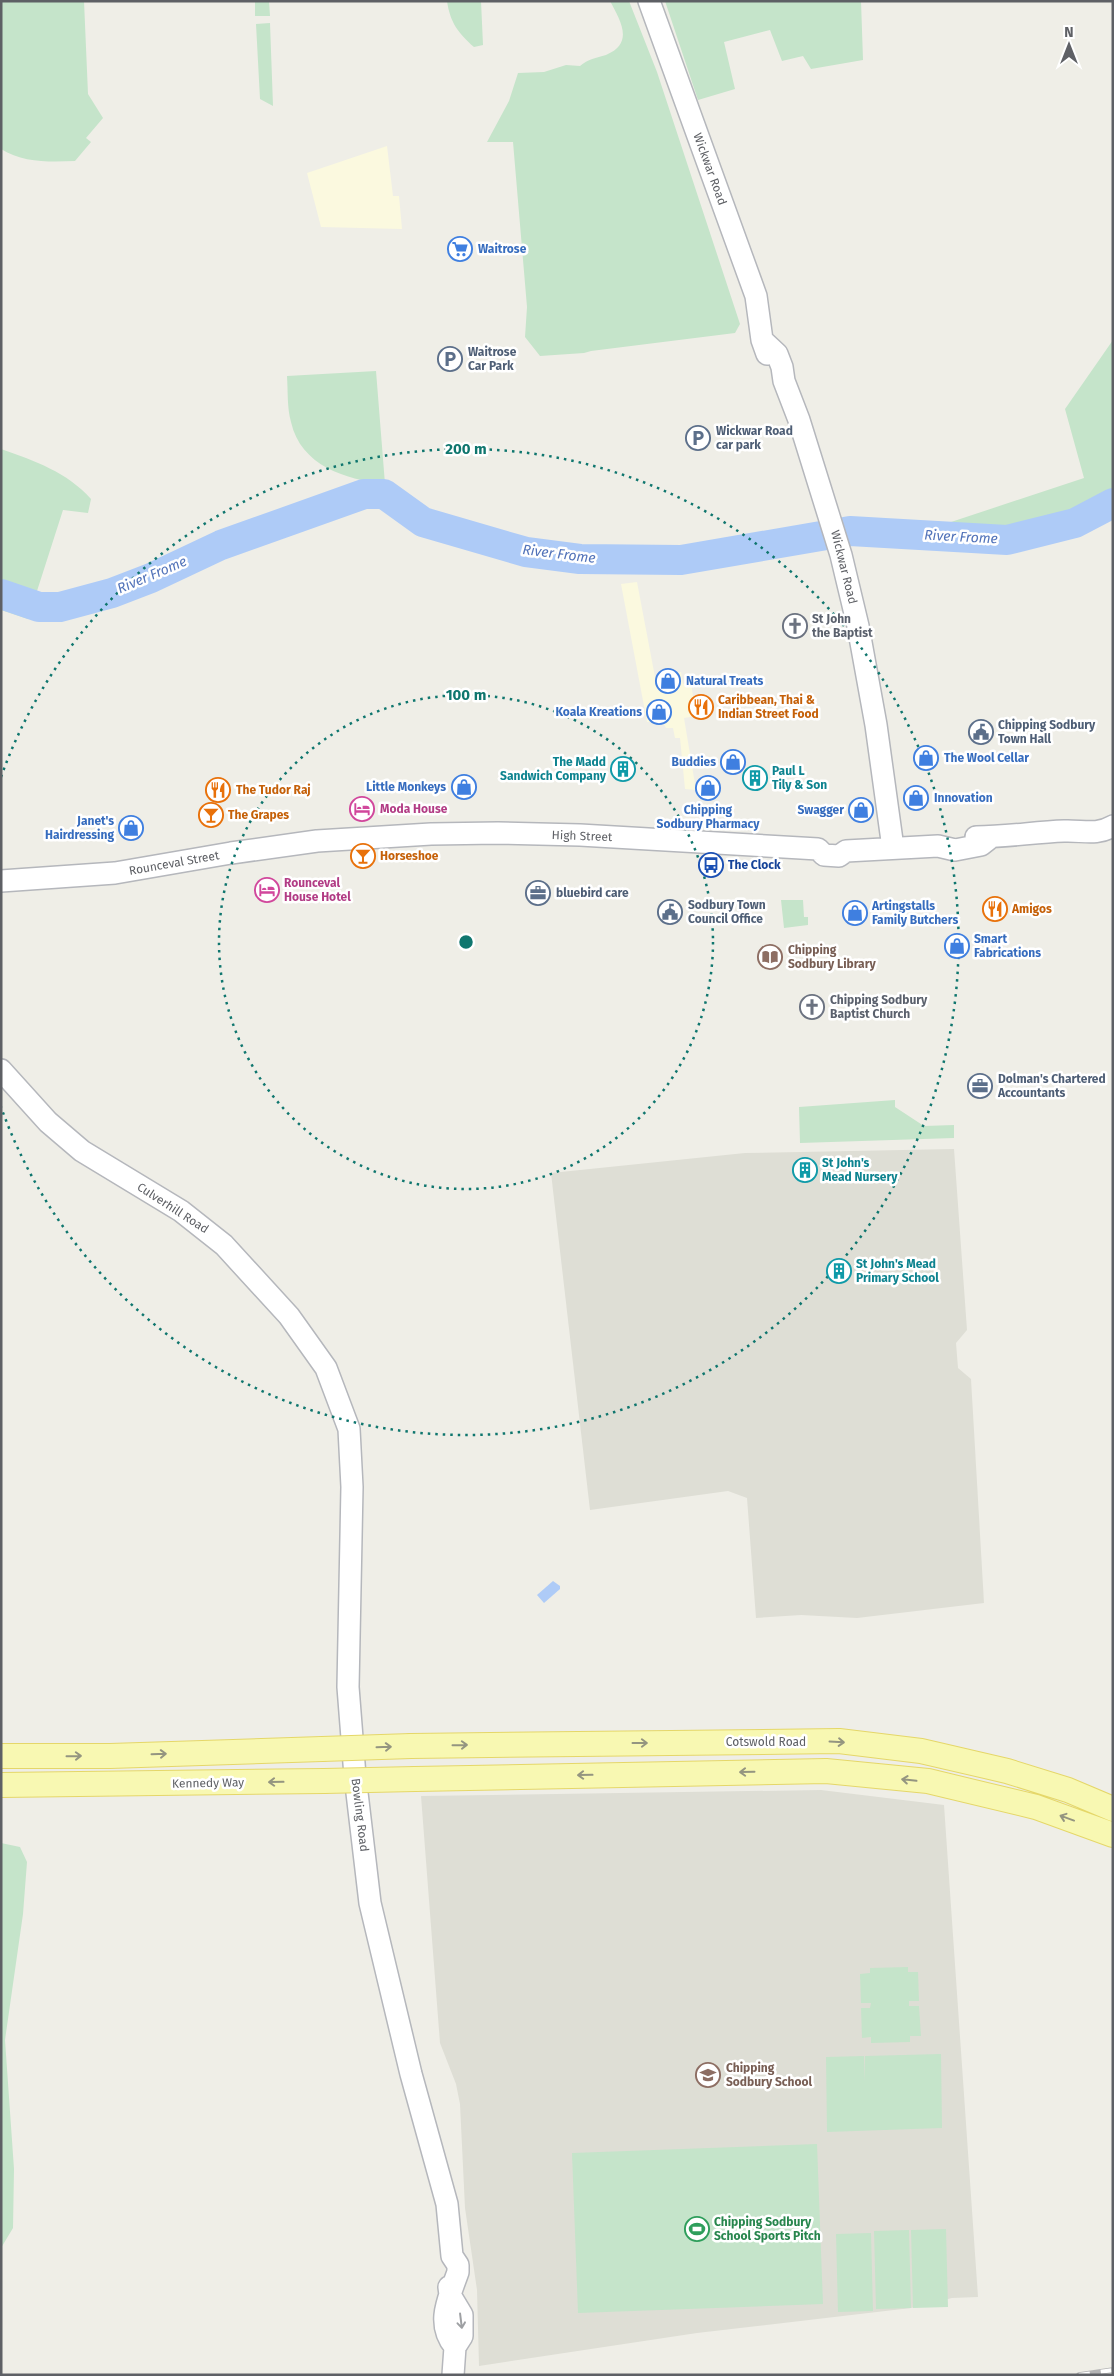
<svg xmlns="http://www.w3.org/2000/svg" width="1114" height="2376" font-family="'Fira Sans',sans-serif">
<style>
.commercial{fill:#fbf9df}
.education{fill:#deded5}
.green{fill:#c5e4ca}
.water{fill:#aecbf7}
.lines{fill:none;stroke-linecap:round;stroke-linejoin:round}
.river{stroke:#aecbf7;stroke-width:30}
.secondary-casing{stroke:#b5b7bc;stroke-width:24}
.primary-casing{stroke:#e5d769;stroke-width:26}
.secondary{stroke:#fff;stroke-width:21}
.primary{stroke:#f8f8b2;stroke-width:24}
.rail-casing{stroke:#b4b4b5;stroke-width:5.5}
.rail{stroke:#fff;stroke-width:4;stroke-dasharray:11;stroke-linecap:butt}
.primary-bridge-casing{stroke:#e5d769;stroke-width:26;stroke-linecap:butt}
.primary-bridge{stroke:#f8f8b2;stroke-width:24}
.oneway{stroke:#949580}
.oneway2{stroke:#9ea0a3}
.ring{fill:none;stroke:#0f766e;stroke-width:2.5;stroke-dasharray:2.5 5}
.labels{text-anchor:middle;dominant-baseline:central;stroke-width:5;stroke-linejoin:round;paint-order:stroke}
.street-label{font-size:12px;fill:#5e6065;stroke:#fff}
.shop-label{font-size:12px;font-weight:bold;fill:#366cbe;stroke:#fff;text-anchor:start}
.service-label{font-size:12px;font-weight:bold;fill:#4e5e75;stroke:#fff;text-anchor:start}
.worship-label{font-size:12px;font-weight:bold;fill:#5b616d;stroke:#fff;text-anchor:start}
.food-label{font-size:12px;font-weight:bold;fill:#c56008;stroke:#fff;text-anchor:start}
.culture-label{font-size:12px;font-weight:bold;fill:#0d838f;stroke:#fff;text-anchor:start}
.hotel-label{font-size:12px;font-weight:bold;fill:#b23c85;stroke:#fff;text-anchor:start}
.transit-label{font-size:12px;font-weight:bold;fill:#164399;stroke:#fff;text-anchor:start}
.education-label{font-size:12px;font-weight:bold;fill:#785e54;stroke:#fff;text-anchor:start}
.leisure-label{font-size:12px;font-weight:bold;fill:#27864d;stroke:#fff;text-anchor:start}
.water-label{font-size:14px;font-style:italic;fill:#5273b9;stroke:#fff}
.centre{fill:#0f766e;stroke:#fff;stroke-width:2.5}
.ring-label{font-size:15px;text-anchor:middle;font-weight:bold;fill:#0f766e;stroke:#fff;stroke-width:5;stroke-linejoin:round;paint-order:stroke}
</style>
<rect width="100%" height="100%" fill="#efeee7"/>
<!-- commercial -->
<path class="commercial" d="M387,146L393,196H399L402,229L321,227L307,173Z
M637,582L655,677L681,672L683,684L691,683L696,716L684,718L696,790L685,789L680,738H675L673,728H666L662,721L647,722L621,584Z"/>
<!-- education -->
<path class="education" d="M954,1149L967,1330L956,1343L958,1368L971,1379L984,1603L857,1618L801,1615L756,1618L747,1498L728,1491L590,1510L551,1173L745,1153Z
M821,1790L944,1805L978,2297L952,2298L911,2308L697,2333L479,2366L477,2290L465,2208L460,2104L456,2084L440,2043L421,1796Z"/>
<!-- green -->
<path class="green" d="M1,1H84L88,94L103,118L86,138L91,142L75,161C50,162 23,163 1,149Z
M255,1H269L270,16H255Z
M447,1H481L483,45L474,47C458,33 450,22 447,1Z
M610,1H629L657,72L740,324L735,333L591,351L584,353L540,356L525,337L527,307L513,142H487L509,101L518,73L544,72L566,65L580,66C588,59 596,58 606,55C635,43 620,20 610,1Z
M665,1H861L863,60L811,69L803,56L782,61L770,30L724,42L735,89L698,100Z
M270,23L273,106L260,99L256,24Z
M1113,340V516L1082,531L1007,547L946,545L945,524L1084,478L1065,409Z
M376,371L385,484C345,479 301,466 291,422C287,408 288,391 287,376Z
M1,449C35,461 67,472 91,499L88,513L63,510L28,619L1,610Z
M781,900H803L804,917H808V925L784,928Z
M895,1100V1107L924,1126L954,1125V1138L800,1143L799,1107Z
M1,1843L20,1847L27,1862L23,1914L5,2040L14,2169L13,2228L1,2248Z
M908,1967V1972H918L919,2001H909V2006H919L921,2036H910V2042L871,2043V2037L862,2038L861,2008H870L871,2003H861L860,1974L870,1973V1968Z
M941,2054L942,2128L827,2132L826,2057L864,2056L865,2082V2056Z
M817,2144L823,2304L578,2313L572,2153Z
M946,2229L948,2307L913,2308L911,2230Z
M909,2230L911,2308L876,2309L874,2231Z
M871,2233L873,2311L838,2312L836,2234Z"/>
<!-- water -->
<path class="water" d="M553,1581L560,1586V1589L544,1603L537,1595Z"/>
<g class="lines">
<!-- river -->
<path class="river" d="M1,594L39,607H60L112,593L151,578L221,545L364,494H384L423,522L526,552L580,559L681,560L850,531L1007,540L1075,523L1113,503"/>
<defs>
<path id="secondary" d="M649,1L756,296L762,340L767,354
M762,340L777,354L782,367L784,381L799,420L841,555L858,626L876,725L893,848
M976,837C1006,837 1035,832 1064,831C1082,830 1096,836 1113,826
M1,881L115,873L231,853L317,841L431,834L498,833L580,835L818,849L824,855L839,856L846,851L938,846L955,850L981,845L990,838
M1,1070L48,1122L82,1151L181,1211L224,1245L289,1316L326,1368L349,1429L352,1487L348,1687L355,1776L370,1903L411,2074L447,2204L452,2256L458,2265V2272C449,2298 435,2323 455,2347
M449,2287L450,2295L462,2315V2336L455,2347L453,2375"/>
<path id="primary" d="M411,1746L839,1741L921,1751L1007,1771L1068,1790L1113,1809
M1,1756H110L322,1749
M415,1779L826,1771L928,1781L1036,1807L1113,1835
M1,1785L324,1781"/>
</defs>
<!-- secondary casing -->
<use href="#secondary" class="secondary-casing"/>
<!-- primary casing -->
<use href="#primary" class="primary-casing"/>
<!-- secondary -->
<use href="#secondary" class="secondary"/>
<!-- primary -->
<use href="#primary" class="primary"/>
<defs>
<path id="rail" d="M1079,2375L1113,2370"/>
</defs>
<!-- rail casing -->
<use href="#rail" class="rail-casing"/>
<!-- rail -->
<use href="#rail" class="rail"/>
<defs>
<path id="primary-bridge" d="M322,1749L411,1746
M324,1781L415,1779"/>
</defs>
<!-- primary-bridge casing -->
<use href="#primary-bridge" class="primary-bridge-casing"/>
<!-- primary-bridge -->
<use href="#primary-bridge" class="primary-bridge"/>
</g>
<!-- one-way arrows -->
<defs><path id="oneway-shaft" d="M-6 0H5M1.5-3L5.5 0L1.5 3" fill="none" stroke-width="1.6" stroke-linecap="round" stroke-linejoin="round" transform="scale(1.25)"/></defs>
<g class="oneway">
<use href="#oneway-shaft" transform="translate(837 1742) rotate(3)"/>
<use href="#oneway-shaft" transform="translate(640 1743)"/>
<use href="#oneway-shaft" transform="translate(460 1745) rotate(-1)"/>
<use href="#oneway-shaft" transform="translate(384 1747) rotate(-2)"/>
<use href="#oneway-shaft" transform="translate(159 1754) rotate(-2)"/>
<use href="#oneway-shaft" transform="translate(74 1756) rotate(-1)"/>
<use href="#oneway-shaft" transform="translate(747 1772) rotate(179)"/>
<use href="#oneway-shaft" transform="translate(585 1775) rotate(179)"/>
<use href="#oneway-shaft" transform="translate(909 1780) rotate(-174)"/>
<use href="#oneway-shaft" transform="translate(276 1782) rotate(179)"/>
<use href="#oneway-shaft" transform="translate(1067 1818) rotate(-160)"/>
</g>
<use class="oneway2" href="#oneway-shaft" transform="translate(461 2321) rotate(83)"/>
<!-- distance rings -->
<g class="ring">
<circle cx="466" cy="942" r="247"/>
<path d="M1 777A493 493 0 1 1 1 1107"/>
</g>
<!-- icons -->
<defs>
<symbol id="supermarket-ring" viewBox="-11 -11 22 22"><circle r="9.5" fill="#fff" stroke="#3f7fe0" stroke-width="1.5"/><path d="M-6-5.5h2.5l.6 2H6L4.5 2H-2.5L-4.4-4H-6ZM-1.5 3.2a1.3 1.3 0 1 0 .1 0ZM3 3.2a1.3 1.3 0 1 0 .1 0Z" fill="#3f7fe0"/></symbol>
<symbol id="parking-ring" viewBox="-11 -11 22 22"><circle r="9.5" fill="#fff" stroke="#5c6f8a" stroke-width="1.5"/><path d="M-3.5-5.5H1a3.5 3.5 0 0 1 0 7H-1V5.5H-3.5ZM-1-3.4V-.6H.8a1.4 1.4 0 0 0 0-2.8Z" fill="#5c6f8a"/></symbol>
<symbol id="church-ring" viewBox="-11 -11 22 22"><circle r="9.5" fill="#fff" stroke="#6b7280" stroke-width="1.5"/><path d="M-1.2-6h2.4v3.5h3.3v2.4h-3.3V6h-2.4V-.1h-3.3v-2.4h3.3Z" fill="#6b7280"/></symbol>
<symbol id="shop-ring" viewBox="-11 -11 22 22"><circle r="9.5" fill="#fff" stroke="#3f7fe0" stroke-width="1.5"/><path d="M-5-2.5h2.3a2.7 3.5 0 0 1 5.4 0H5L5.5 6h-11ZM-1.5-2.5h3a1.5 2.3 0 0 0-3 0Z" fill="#3f7fe0"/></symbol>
<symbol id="restaurant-ring" viewBox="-11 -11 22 22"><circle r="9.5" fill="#fff" stroke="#e8710a" stroke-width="1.5"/><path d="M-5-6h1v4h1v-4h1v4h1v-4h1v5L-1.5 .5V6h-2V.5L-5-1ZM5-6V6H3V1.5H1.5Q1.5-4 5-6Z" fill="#e8710a"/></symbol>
<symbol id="civic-ring" viewBox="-11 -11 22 22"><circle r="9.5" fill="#fff" stroke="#5c6f8a" stroke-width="1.5"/><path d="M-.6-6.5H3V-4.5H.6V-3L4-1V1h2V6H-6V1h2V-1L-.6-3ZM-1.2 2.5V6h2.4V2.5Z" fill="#5c6f8a"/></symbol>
<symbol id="building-ring" viewBox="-11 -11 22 22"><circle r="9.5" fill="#fff" stroke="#0f9aa8" stroke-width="1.5"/><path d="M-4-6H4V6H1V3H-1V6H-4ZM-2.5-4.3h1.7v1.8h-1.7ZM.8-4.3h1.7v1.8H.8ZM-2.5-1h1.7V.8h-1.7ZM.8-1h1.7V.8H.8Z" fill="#0f9aa8"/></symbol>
<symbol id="hotel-ring" viewBox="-11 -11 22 22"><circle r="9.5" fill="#fff" stroke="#d1479c" stroke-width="1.5"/><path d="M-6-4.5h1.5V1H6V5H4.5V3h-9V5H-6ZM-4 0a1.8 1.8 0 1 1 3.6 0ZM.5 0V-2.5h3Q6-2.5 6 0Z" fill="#d1479c"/></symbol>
<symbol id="bar-ring" viewBox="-11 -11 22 22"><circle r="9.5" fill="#fff" stroke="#e8710a" stroke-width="1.5"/><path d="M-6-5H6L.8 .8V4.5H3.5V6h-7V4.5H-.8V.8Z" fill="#e8710a"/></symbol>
<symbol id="bus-ring" viewBox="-11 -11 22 22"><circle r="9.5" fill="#fff" stroke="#1a4fb4" stroke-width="1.5"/><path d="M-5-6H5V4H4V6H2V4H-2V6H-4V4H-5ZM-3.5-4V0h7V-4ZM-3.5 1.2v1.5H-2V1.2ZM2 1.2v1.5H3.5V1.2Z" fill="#1a4fb4"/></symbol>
<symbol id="office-ring" viewBox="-11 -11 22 22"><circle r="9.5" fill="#fff" stroke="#5c6f8a" stroke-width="1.5"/><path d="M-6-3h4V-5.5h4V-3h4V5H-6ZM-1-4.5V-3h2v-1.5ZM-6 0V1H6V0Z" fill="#5c6f8a"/></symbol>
<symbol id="library-ring" viewBox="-11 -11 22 22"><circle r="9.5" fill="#fff" stroke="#8d6e63" stroke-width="1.5"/><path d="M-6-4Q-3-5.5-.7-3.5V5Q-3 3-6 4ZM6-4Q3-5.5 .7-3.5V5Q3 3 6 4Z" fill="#8d6e63"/></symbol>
<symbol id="school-ring" viewBox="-11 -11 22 22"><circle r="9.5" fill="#fff" stroke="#8d6e63" stroke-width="1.5"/><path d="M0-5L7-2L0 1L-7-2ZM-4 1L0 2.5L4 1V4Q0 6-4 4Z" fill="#8d6e63"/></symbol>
<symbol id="stadium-ring" viewBox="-11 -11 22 22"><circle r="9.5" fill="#fff" stroke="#2e9e5b" stroke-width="1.5"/><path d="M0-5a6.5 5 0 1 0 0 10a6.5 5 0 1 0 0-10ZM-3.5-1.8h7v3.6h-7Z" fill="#2e9e5b"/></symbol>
</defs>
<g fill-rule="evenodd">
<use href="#supermarket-ring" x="446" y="235" width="28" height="28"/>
<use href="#parking-ring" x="436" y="345" width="28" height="28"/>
<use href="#parking-ring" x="684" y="424" width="28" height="28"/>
<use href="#church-ring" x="781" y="612" width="28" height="28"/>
<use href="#shop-ring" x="654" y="667" width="28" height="28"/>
<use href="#restaurant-ring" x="687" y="693" width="28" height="28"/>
<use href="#shop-ring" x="645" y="698" width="28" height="28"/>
<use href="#civic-ring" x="967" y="718" width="28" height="28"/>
<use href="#shop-ring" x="912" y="744" width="28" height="28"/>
<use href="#shop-ring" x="719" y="748" width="28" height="28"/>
<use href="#building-ring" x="609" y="755" width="28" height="28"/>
<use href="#building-ring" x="741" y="764" width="28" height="28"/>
<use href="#shop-ring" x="450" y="773" width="28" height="28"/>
<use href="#shop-ring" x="694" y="774" width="28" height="28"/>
<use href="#restaurant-ring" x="204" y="776" width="28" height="28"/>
<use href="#shop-ring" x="902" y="784" width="28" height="28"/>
<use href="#hotel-ring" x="348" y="795" width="28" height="28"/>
<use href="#shop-ring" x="847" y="796" width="28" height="28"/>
<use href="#bar-ring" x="197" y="801" width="28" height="28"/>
<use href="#shop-ring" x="117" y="814" width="28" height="28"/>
<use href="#bar-ring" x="349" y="842" width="28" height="28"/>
<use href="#bus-ring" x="697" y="851" width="28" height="28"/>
<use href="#hotel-ring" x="253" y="876" width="28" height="28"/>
<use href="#office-ring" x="524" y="879" width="28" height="28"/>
<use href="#restaurant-ring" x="981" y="895" width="28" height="28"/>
<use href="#civic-ring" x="656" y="898" width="28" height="28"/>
<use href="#shop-ring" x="841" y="899" width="28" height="28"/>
<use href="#shop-ring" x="943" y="932" width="28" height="28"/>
<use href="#library-ring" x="756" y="943" width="28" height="28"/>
<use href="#church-ring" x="798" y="993" width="28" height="28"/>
<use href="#office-ring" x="966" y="1072" width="28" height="28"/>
<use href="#building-ring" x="791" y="1156" width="28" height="28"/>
<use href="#building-ring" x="825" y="1257" width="28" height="28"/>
<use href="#school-ring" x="694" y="2061" width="28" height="28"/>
<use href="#stadium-ring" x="683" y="2215" width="28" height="28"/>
</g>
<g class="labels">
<!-- street labels -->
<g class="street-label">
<text transform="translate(710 169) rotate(70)">Wickwar Road</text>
<text transform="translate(844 567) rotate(76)">Wickwar Road</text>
<text transform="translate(582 836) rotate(2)">High Street</text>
<text transform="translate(174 863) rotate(-10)">Rounceval Street</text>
<text transform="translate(173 1208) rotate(33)">Culverhill Road</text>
<text x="766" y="1742">Cotswold Road</text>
<text transform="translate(208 1783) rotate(-1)">Kennedy Way</text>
<text transform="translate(360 1815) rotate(83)">Bowling Road</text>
</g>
<!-- shop labels -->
<g class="shop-label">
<text x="478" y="249">Waitrose</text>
<text x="686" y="681">Natural Treats</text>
<text x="642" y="712" text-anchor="end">Koala Kreations</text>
<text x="944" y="758">The Wool Cellar</text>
<text x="716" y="762" text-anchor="end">Buddies</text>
<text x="446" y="787" text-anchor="end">Little Monkeys</text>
<text x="934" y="798">Innovation</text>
<text x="708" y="810" text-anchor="middle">Chipping<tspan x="708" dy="14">Sodbury Pharmacy</tspan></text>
<text x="844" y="810" text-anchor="end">Swagger</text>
<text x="114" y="821" text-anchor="end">Janet's<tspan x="114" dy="14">Hairdressing</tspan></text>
<text x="872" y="906">Artingstalls<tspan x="872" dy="14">Family Butchers</tspan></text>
<text x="974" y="939">Smart<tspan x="974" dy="14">Fabrications</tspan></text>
</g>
<!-- service labels -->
<g class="service-label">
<text x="468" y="352">Waitrose<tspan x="468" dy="14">Car Park</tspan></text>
<text x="716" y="431">Wickwar Road<tspan x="716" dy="14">car park</tspan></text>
<text x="998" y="725">Chipping Sodbury<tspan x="998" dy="14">Town Hall</tspan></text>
<text x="556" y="893">bluebird care</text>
<text x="688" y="905">Sodbury Town<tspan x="688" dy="14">Council Office</tspan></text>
<text x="998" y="1079">Dolman's Chartered<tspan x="998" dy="14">Accountants</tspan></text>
</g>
<!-- worship labels -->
<g class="worship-label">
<text x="812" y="619">St John<tspan x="812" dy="14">the Baptist</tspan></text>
<text x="830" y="1000">Chipping Sodbury<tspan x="830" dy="14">Baptist Church</tspan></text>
</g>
<!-- food labels -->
<g class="food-label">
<text x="718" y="700">Caribbean, Thai &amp;<tspan x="718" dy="14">Indian Street Food</tspan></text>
<text x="236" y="790">The Tudor Raj</text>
<text x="228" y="815">The Grapes</text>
<text x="380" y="856">Horseshoe</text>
<text x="1012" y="909">Amigos</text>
</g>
<!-- culture labels -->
<g class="culture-label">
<text x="606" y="762" text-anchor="end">The Madd<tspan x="606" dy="14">Sandwich Company</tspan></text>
<text x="772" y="771">Paul L<tspan x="772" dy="14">Tily &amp; Son</tspan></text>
<text x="822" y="1163">St John's<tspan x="822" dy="14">Mead Nursery</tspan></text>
<text x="856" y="1264">St John's Mead<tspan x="856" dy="14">Primary School</tspan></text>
</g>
<!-- hotel labels -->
<g class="hotel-label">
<text x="380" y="809">Moda House</text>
<text x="284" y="883">Rounceval<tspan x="284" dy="14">House Hotel</tspan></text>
</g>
<!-- transit labels -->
<g class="transit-label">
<text x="728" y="865">The Clock</text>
</g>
<!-- education labels -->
<g class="education-label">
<text x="788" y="950">Chipping<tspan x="788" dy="14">Sodbury Library</tspan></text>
<text x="726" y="2068">Chipping<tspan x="726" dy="14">Sodbury School</tspan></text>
</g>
<!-- leisure labels -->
<g class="leisure-label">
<text x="714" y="2222">Chipping Sodbury<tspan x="714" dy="14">School Sports Pitch</tspan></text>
</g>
<!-- water labels -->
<g class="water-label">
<text transform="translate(961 537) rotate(3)">River Frome</text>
<text transform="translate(559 554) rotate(7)">River Frome</text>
<text transform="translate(152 575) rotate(-23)">River Frome</text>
</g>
</g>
<circle cx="466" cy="942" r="8" class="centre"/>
<g class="ring-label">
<text x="466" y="454">200 m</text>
<text x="466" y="700">100 m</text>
</g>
<!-- border -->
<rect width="1114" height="2376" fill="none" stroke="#5e6065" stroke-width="5"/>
<!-- north arrow -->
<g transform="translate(1069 45)" stroke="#ffffff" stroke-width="4" paint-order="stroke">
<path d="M0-4L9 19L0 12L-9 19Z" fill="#5e6065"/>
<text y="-8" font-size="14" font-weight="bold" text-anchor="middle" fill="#5e6065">N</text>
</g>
</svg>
